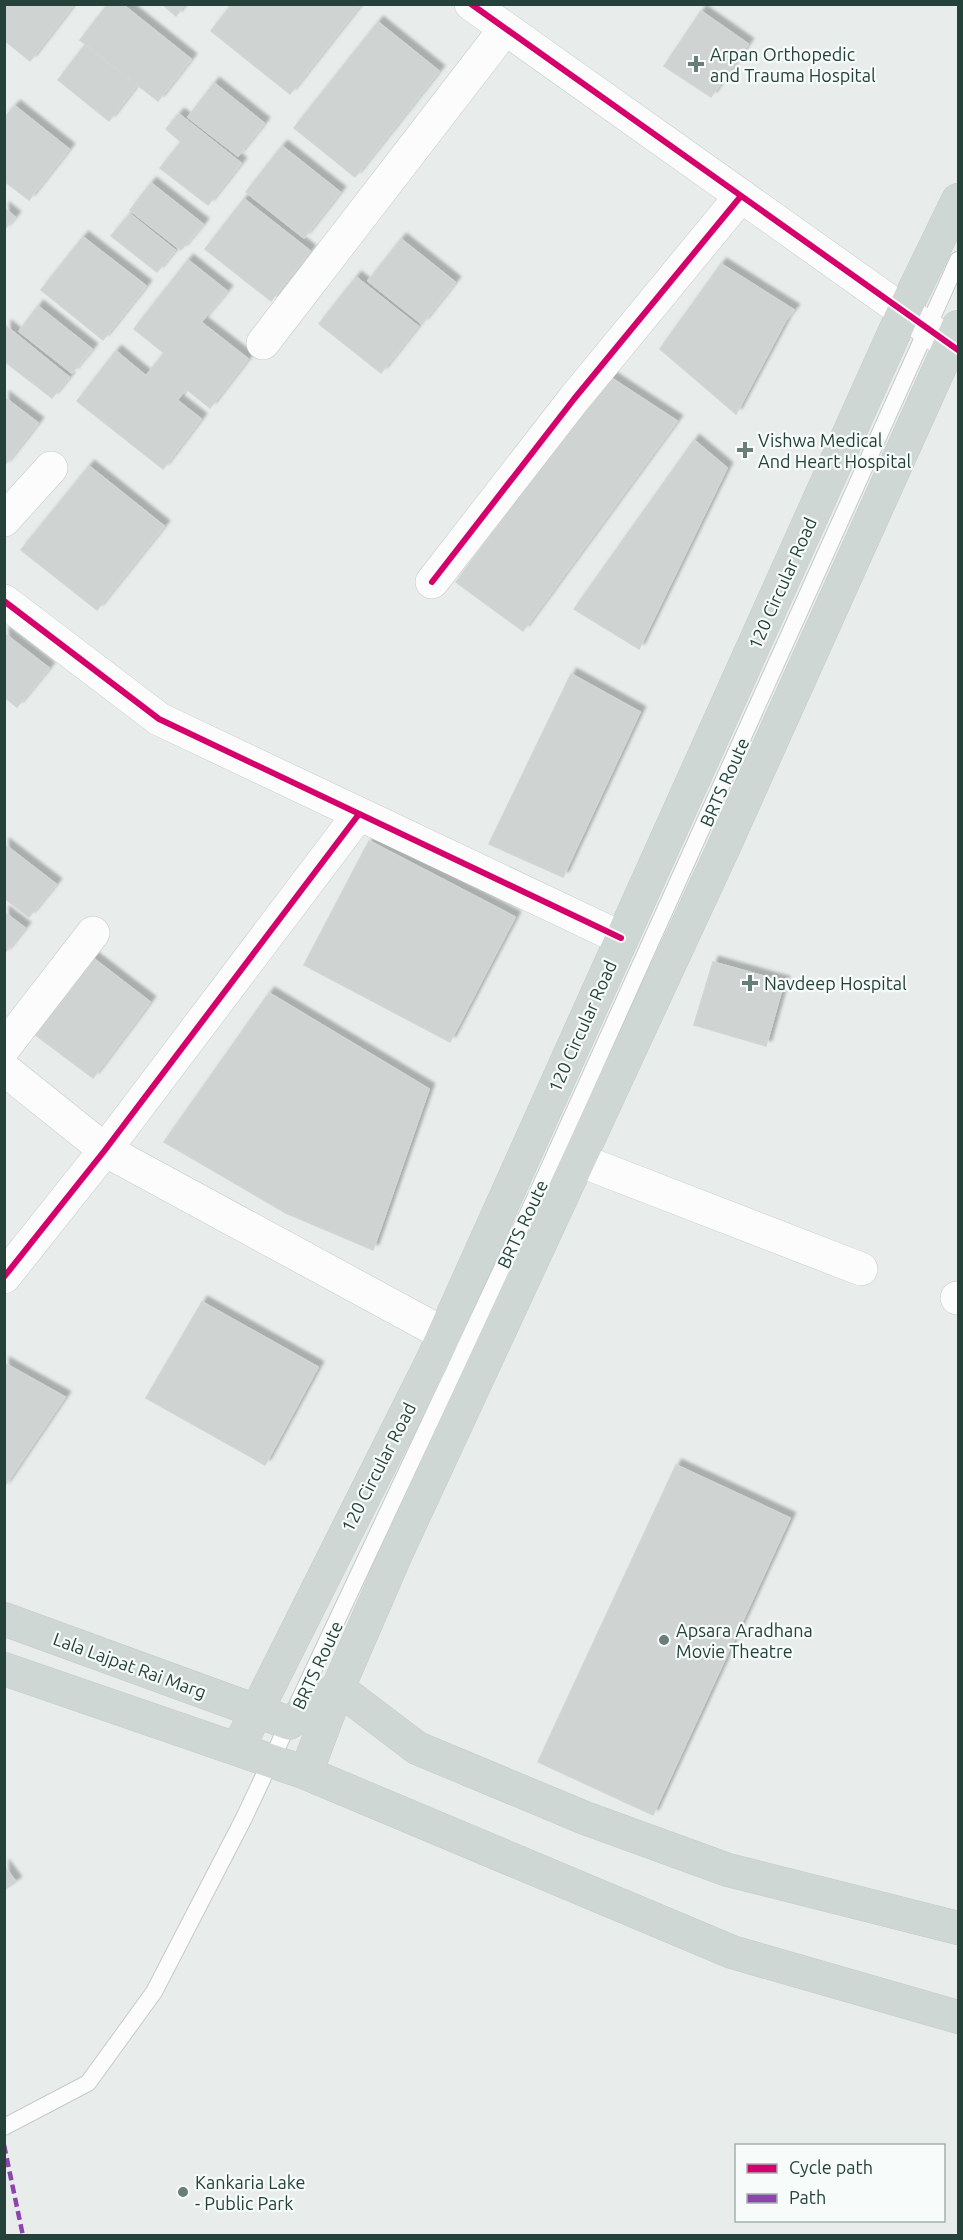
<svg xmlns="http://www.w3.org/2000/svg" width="963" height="2240" font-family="Ubuntu,sans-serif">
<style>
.building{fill:#cfd4d2;stroke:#d1d6d4;stroke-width:1.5;filter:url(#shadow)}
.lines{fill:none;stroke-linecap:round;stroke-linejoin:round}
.lane-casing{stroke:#c5cac8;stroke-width:18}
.street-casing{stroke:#c5cac8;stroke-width:34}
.secondary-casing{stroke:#c3cbc8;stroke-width:34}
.primary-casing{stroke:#c3ccc9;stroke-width:34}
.lane{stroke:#fcfcfc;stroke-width:16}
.street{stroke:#fcfcfc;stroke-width:33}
.secondary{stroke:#fcfcfc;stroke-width:33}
.primary{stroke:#cfd7d5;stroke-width:33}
.quiet{stroke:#8e44ad;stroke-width:4.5;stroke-dasharray:9 4.5;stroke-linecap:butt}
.cycleway-casing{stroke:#f7fbf9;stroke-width:10}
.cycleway{stroke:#d6006c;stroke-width:6}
.poi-dot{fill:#697e78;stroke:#f7fbf9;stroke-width:2}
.labels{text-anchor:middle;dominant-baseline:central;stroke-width:4.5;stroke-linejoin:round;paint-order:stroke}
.poi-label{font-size:18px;fill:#24423a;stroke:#f7fbf9;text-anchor:start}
.street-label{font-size:18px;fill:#24423a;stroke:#f7fbf9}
</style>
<defs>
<filter id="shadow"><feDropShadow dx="5.5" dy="-5.5" stdDeviation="1.5" flood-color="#0004"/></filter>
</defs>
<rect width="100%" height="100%" fill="#e8edeb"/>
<!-- building -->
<path class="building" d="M4,4H74L30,61L4,40Z
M108,4H122L191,59L158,101L80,40Z
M162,4H185L176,16Z
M232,4H361L290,94L211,31Z
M701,11L748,44L711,97L664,66Z
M378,22L439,71L355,177L294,128Z
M85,45L136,86L109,121L58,80Z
M214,83L264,123L238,156L188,117Z
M15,106L69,149L29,200L4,181V118Z
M179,114L241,163L208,205L160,168L181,142L166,129Z
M282,146L340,192L304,238L246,192Z
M151,183L203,224L181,250L130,210Z
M244,199L310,251L271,301L205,249Z
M4,208L15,217L4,230Z
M130,214L175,250L157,272L111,236Z
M83,237L146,286L103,340L41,290Z
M401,239L455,282L422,324L368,281Z
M188,260L227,291L201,322L248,359L210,408L186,389L177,400L201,419L163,469L77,401L116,351L146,376L164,353L134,329Z
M721,264L794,310L786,320L736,414L660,349Z
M356,277L418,326L381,373L319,324Z
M38,306L92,349L72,373L19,331Z
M6,326L69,377L52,398L4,361Z
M608,376L677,421L523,631L456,582Z
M4,397L38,423L4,466Z
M694,440L727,468L639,649L574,609Z
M89,466L164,526L97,610L21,550Z
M4,633L49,668L17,707L4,697Z
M571,674L640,712L563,877L489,844Z
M369,841L515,917L450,1042L304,965Z
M4,844L56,884L29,917L4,898Z
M4,912L25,928L4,954Z
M89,955L150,1002L93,1078L29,1030Z
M713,962L784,982L766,1046L694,1025Z
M269,993L429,1089L373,1250L286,1213L164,1142Z
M202,1302L318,1367L265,1465L146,1398Z
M4,1363L65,1397L4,1487Z
M676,1465L790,1518L653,1815L538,1762Z
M4,1866L16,1882L4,1890Z"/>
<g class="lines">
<defs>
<path id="lane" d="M4,2127L88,2083L154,1992L244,1818L538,1192L958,260"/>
<path id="street" d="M263,343L505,29
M4,520L51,468
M432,582L574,399L741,196
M4,601L159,719L621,938
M4,1048L93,933
M4,1069L105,1150L444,1334
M579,1160L861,1269
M4,1277L105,1150L359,814
M957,1298H958"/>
<path id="secondary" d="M471,4L958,350"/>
<path id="primary" d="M4,1619L289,1723L338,1688L417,1748L585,1818L728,1870L958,1928
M4,1669L306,1773L732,1952L958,2017
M238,1748L432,1361L904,311L958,200
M306,1773L338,1688L396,1554L722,851L958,327"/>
</defs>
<!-- lane casing -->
<use href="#lane" class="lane-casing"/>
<!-- street casing -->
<use href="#street" class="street-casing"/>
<!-- secondary casing -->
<use href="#secondary" class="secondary-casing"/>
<!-- primary casing -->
<use href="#primary" class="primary-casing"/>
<!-- lane -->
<use href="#lane" class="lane"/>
<!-- street -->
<use href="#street" class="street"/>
<!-- secondary -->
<use href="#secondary" class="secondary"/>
<!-- primary -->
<use href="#primary" class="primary"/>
<!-- quiet -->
<path class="quiet" d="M4,2145L23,2236"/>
<defs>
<path id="cycleway" d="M471,4L958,350
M432,582L574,399L741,196
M4,601L159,719L621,938
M4,1277L105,1150L359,814"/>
</defs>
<!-- cycleway casing -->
<use href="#cycleway" class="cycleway-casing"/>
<!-- cycleway -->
<use href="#cycleway" class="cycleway"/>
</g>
<!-- markers -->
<g class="poi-dot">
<path d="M693 55h6v6h6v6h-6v6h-6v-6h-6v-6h6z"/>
<path d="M742 441h6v6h6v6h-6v6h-6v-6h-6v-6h6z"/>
<path d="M747 974h6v6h6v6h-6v6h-6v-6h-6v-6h6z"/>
<circle cx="664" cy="1640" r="6"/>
<circle cx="183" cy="2192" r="6"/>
</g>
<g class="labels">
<!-- poi labels -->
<g class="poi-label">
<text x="710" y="54">Arpan Orthopedic<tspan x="710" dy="21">and Trauma Hospital</tspan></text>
<text x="758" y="440">Vishwa Medical<tspan x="758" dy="21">And Heart Hospital</tspan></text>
<text x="764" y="983">Navdeep Hospital</text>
<text x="676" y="1630">Apsara Aradhana<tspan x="676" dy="21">Movie Theatre</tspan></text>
<text x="195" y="2182">Kankaria Lake<tspan x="195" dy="21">- Public Park</tspan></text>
</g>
<!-- street labels -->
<g class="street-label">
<text transform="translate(782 583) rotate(-66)">120 Circular Road</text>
<text transform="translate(724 782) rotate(-66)">BRTS Route</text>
<text transform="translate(582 1026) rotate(-66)">120 Circular Road</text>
<text transform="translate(522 1224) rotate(-65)">BRTS Route</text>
<text transform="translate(378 1467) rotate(-63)">120 Circular Road</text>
<text transform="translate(130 1665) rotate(20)">Lala Lajpat Rai Marg</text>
<text transform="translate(317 1665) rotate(-65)">BRTS Route</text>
</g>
</g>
<!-- border -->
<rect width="963" height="2240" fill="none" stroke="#24423a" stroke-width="12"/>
<!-- legend -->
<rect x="735" y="2144" width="210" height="78" fill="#f7fbf9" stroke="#a3b1ad" stroke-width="1.5"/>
<rect x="747" y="2164" width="30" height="9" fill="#d6006c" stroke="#a3b1ad" stroke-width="1.5"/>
<text x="789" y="2174" font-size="18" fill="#24423a">Cycle path</text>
<rect x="747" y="2194" width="30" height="9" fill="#8e44ad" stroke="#a3b1ad" stroke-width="1.5"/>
<text x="789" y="2204" font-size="18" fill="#24423a">Path</text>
</svg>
